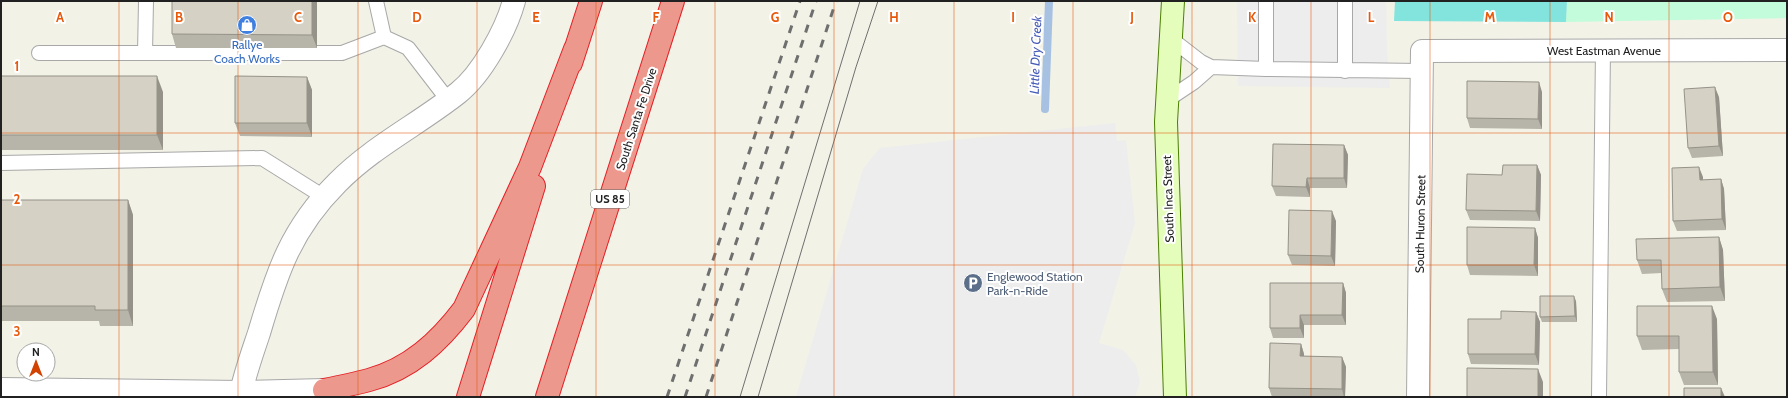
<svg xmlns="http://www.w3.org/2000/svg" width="1788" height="398" font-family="Cabin,sans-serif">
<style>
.park{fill:#c3fcda}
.pitch{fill:#82e4dd}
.parking{fill:#ededed}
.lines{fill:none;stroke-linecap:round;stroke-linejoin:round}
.stream{stroke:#a6c1e1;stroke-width:8}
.lane-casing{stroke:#a8a8a8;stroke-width:16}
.street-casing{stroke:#a8a8a8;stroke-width:24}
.secondary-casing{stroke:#4a8000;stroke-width:24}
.highway-casing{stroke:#e51f25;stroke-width:24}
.lane{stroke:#fff;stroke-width:14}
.street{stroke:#fff;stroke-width:22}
.secondary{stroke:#e4fdba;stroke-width:22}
.highway{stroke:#ec988c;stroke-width:22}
.tram{stroke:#6f6f6f;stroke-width:1}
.rail{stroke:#6f6f6f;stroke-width:3;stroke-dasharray:8 8;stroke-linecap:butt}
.wall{fill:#b7b4a9}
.shaded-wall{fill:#959289}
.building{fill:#d5d1c4;stroke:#959289}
.grid{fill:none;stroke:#e8590c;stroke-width:1;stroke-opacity:0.55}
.labels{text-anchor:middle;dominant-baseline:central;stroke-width:4;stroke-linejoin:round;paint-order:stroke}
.shield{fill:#fff;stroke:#646464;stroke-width:1}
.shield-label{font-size:11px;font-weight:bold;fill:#212121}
.shop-label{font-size:12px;fill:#366cbe;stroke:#fff}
.street-label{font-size:12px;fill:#212121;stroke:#fff}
.service-label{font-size:12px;fill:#4e5e75;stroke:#fff;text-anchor:start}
.water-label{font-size:13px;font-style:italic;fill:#475cb7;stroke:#fff}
.grid-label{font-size:13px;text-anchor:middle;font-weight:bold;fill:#e8590c;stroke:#fff;stroke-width:4;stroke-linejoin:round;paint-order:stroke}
</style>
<rect width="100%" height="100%" fill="#f2f2e7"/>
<!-- park -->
<path class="park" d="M1567,1H1787V18L1566,22Z"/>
<!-- pitch -->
<path class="pitch" d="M1395,1H1567L1566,22L1394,21Z"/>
<!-- parking -->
<path class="parking" d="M1237,1H1386L1387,51L1390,88L1238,86Z
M1115,123L1117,141L1126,140L1135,223L1099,343L1123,350L1136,365L1140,382L1135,397H796L863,169L880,148Z"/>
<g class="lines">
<!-- stream -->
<path class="stream" d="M1045,109L1049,1"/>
<defs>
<path id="lane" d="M376,1L384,37
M1266,1V69L1421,71
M1345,1V71
M1170,38L1201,62L1211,67L1266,69
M39,53H342L384,37L408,48L448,100
M145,53L146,1
M1167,100L1194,82L1211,67
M1,163L262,158L324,197
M1599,397L1603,49"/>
<path id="street" d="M1,389L241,392L324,390
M240,397C244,376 252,354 259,333C277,272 291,229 337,183C372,147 419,124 458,93C482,74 506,30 514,1
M1418,397L1422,51L1787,50"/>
<path id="secondary" d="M1173,1L1166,122L1175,397"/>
<path id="highway" d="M571,63L591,1
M324,390C339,387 354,384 369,380C410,369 439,342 464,309L530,167L575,49
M468,397L534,186
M547,397L673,1"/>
</defs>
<!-- lane casing -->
<use href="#lane" class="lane-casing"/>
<!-- street casing -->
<use href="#street" class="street-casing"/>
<!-- secondary casing -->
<use href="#secondary" class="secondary-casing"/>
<!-- highway casing -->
<use href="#highway" class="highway-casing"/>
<!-- lane -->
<use href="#lane" class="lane"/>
<!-- street -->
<use href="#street" class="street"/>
<!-- secondary -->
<use href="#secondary" class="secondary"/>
<!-- highway -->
<use href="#highway" class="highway"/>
<!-- tram -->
<path class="tram" d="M740,397L860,1
M758,397L856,67L878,1"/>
<!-- rail -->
<path class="rail" d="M667,397L800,1
M685,397L816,1
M706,397L836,1"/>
</g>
<!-- wall -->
<path class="wall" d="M317,1V48H176L172,34Z
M1,76L163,92V150H1Z
M307,77L312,90V137L240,136L235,123Z
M1542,92V129L1470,128L1467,118Z
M1719,97L1723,156L1692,158L1688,148Z
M1344,145L1348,155L1347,188H1310V197L1276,196L1272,186Z
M1537,165L1541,175L1540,221L1470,220L1466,210L1502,175Z
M1703,177V180L1721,179L1724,189L1726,230L1677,231L1673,221Z
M1,200H128L133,215V326H100L99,321H1Z
M1336,221L1335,266L1292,265L1288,255Z
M1535,228L1538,238V276L1470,275L1467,265Z
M1719,237L1723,250L1725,301L1667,302L1662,289V273L1642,274L1637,260Z
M1343,283L1346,293V325H1304V338H1273L1270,328Z
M1576,301L1577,322H1542L1540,317Z
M1536,312L1540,322L1539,365L1471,364L1468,354L1501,319Z
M1717,319L1718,385H1684L1679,372V349L1642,350L1637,336Z
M1301,344L1304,354V356L1342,357L1346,367L1345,397H1272L1269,388Z"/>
<!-- shaded-wall -->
<path class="shaded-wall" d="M312,1H317V48L312,35Z
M157,76L163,92V150L157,135Z
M307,77L312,90V137L307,123Z
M1539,82L1542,92V129L1538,119Z
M1715,87L1719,97L1723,156L1719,146Z
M1344,145L1348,155L1347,188L1344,178Z
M1537,165L1541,175L1540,221L1536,211Z
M1699,167L1703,177V190L1700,180Z
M1307,178L1310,188V197L1306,187Z
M1721,179L1724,189L1726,230L1722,219Z
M128,200L133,215V326L128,310Z
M1332,211L1336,221L1335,266L1331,256Z
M1535,228L1538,238V276L1534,265Z
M1719,237L1723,250L1725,301L1720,287Z
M1343,283L1346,293V325L1342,315Z
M1574,296L1576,301L1577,322L1575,316Z
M1712,306L1717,319L1718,385L1713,372Z
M1536,312L1540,322L1539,365L1535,354Z
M1300,315L1304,325V338L1300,328Z
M1301,344L1304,354V366L1300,356Z
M1342,357L1346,367L1345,397H1344L1342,389Z
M1538,369L1543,382V397H1538Z
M1721,388L1725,397H1721Z"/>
<!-- building -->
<path class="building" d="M172,1H312V35L172,34Z
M1,76H157V135H1Z
M235,76L307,77V123H235Z
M1467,81L1539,82L1538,119L1467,118Z
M1715,87L1719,146L1688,148L1684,89Z
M1273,144L1344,145V178H1307L1306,187L1272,186Z
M1503,165H1537L1536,211L1466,210L1467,174L1502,175Z
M1699,167L1700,180L1721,179L1722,219L1673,221L1672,168Z
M1,200H128V310H95V306H1Z
M1289,210L1332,211L1331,256L1288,255Z
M1467,227L1535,228L1534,265H1467Z
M1719,237L1720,287L1662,289L1661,260H1637L1636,239Z
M1270,283H1343L1342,315H1300V328H1270Z
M1540,296H1574L1575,316L1540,317Z
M1637,306H1712L1713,372H1679V336H1637Z
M1501,311L1536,312L1535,354H1468V319H1501Z
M1270,343L1301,344L1300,356L1342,357V389L1269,388Z
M1467,368L1538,369V397H1467Z
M1684,388H1721V397H1684Z"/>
<!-- grid -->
<path class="grid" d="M119,1V397M238,1V397M358,1V397M477,1V397M596,1V397M715,1V397M834,1V397M954,1V397M1073,1V397M1192,1V397M1311,1V397M1430,1V397M1550,1V397M1669,1V397M1,133H1787M1,265H1787"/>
<!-- icons -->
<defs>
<symbol id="shop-disc" viewBox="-11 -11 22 22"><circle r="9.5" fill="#3f7fe0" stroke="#fff"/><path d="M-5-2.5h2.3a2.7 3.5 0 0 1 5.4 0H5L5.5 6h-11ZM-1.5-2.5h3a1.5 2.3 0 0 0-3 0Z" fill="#fff"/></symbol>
<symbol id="parking-disc" viewBox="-11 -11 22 22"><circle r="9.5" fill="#5c6f8a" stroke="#fff"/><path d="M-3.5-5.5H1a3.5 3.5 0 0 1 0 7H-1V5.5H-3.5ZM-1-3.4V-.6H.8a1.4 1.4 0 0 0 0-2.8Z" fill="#fff"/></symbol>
</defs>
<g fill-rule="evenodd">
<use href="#shop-disc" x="236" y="14" width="22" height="22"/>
<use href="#parking-disc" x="962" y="272" width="22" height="22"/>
</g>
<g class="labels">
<!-- shield labels -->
<rect class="shield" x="591" y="190" width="38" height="18" rx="3"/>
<g class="shield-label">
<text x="610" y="199">US 85</text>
</g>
<!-- shop labels -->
<g class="shop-label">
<text x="247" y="44">Rallye<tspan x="247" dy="14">Coach Works</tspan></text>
</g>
<!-- street labels -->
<g class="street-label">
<text x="1604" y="50">West Eastman Avenue</text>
<text transform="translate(636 119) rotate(-72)">South Santa Fe Drive</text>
<text transform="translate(1168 199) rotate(-92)">South Inca Street</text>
<text transform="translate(1420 224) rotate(-89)">South Huron Street</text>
</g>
<!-- service labels -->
<g class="service-label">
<text x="987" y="276">Englewood Station<tspan x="987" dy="14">Park-n-Ride</tspan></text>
</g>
<!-- water labels -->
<g class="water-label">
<text transform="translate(1035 55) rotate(-88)">Little Dry Creek</text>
</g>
</g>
<g class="grid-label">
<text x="60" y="22">A</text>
<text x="179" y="22">B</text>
<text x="298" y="22">C</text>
<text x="417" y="22">D</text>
<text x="536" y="22">E</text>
<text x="656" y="22">F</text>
<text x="775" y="22">G</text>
<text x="894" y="22">H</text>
<text x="1013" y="22">I</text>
<text x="1132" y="22">J</text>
<text x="1252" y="22">K</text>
<text x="1371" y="22">L</text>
<text x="1490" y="22">M</text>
<text x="1609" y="22">N</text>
<text x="1728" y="22">O</text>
<text x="17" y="71">1</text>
<text x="17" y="204">2</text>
<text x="17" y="336">3</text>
</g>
<!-- border -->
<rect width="1788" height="398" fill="none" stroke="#212121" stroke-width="4"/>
<!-- north arrow -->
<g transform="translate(36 362)"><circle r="19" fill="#ffffff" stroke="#a6a6a6"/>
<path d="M0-3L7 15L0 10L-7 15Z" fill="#d24200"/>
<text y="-6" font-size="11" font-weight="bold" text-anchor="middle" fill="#212121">N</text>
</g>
</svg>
